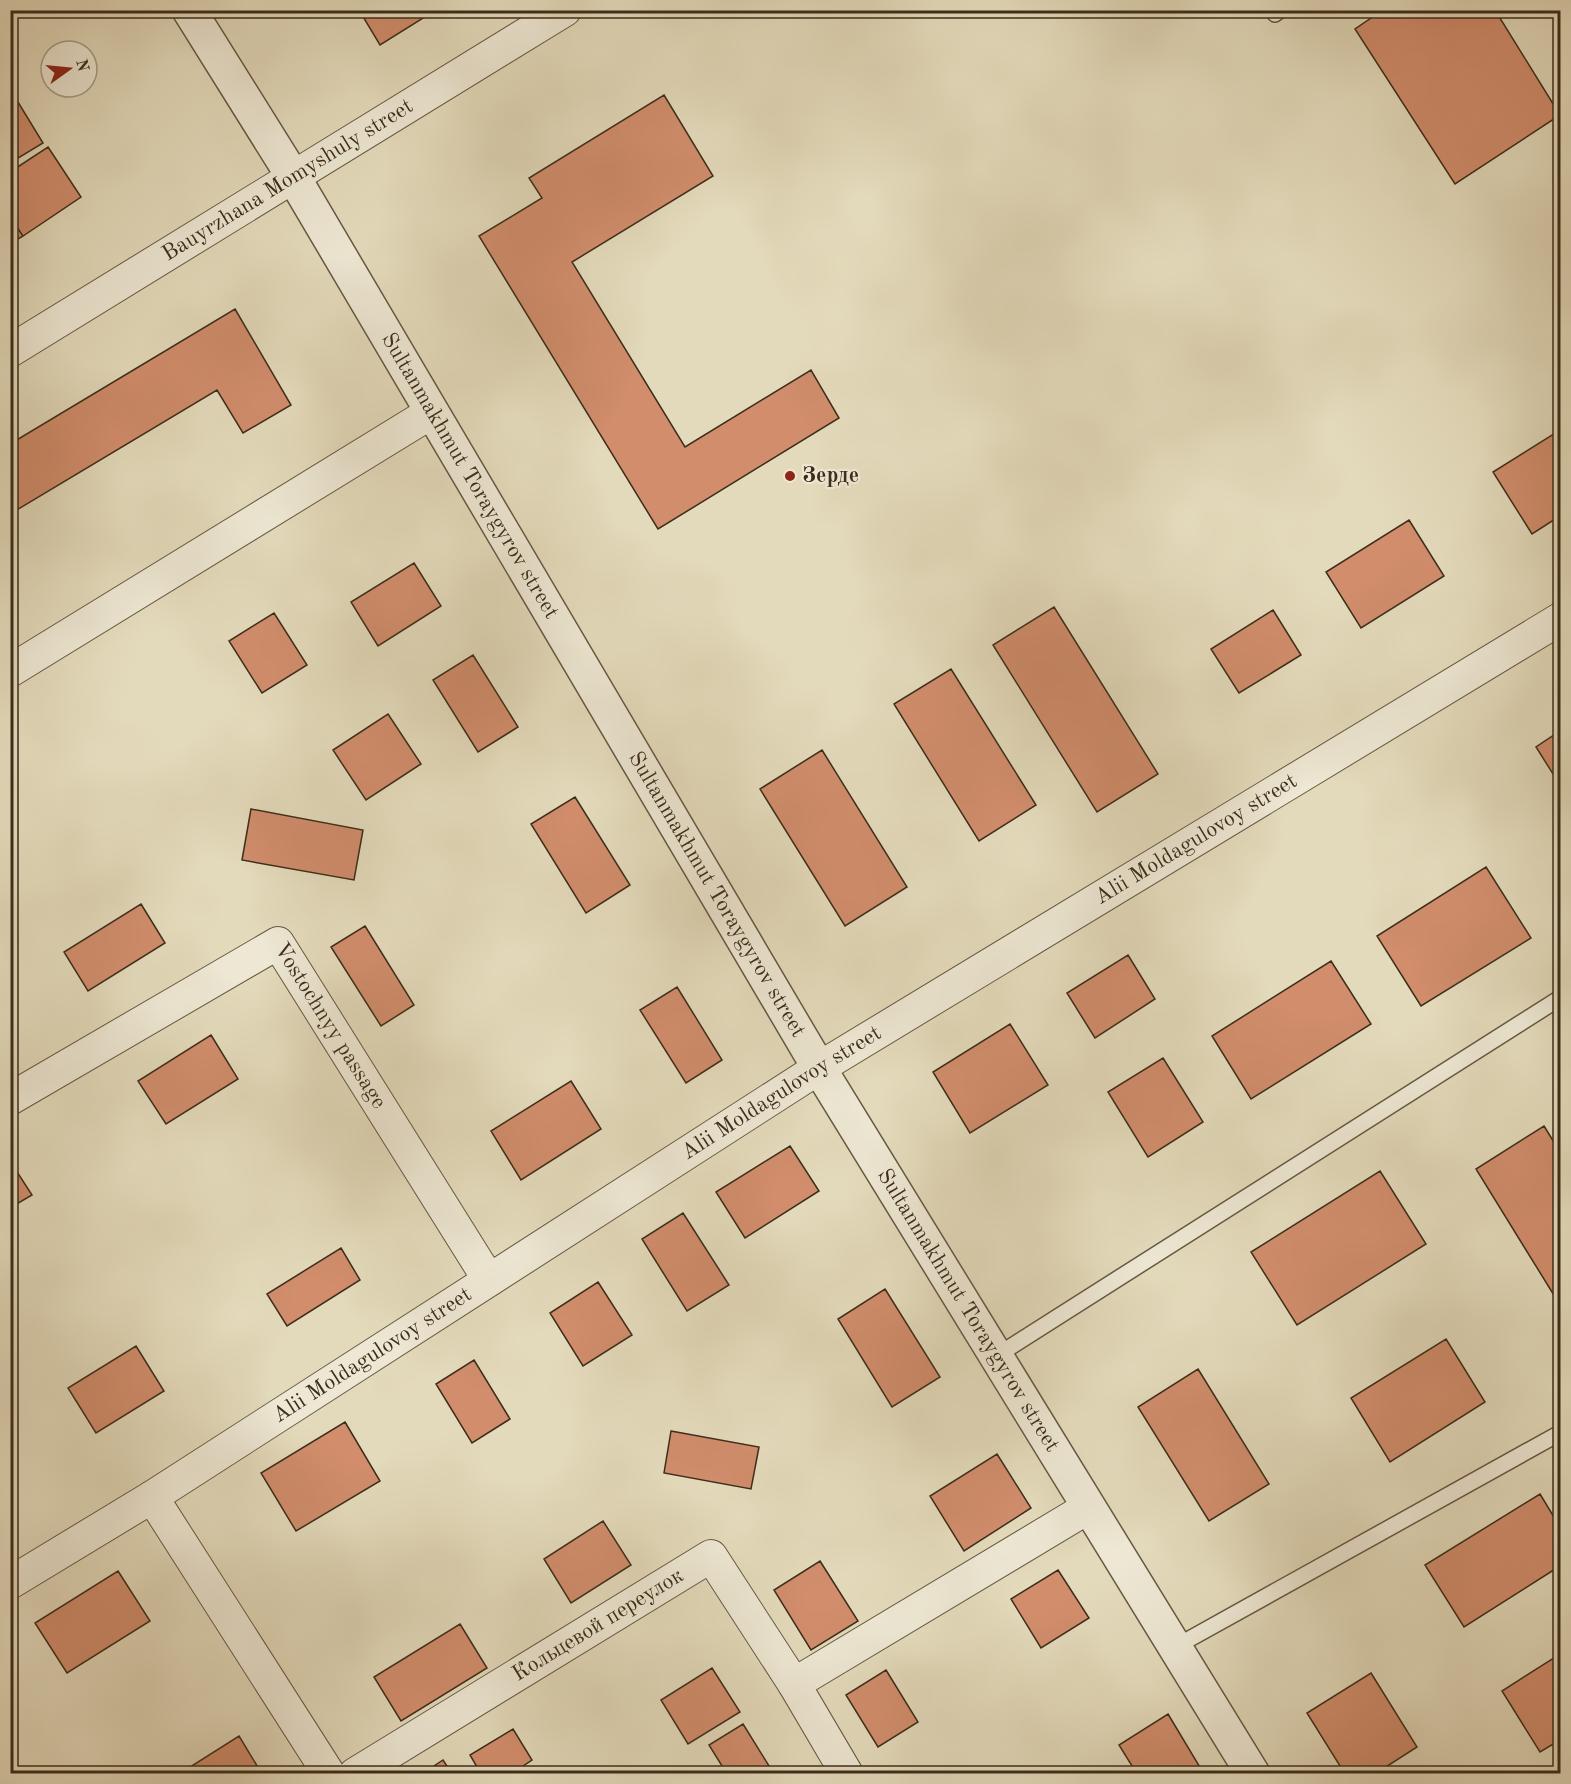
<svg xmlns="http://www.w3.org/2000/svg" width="1571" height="1784" font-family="'Old Standard TT',serif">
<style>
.building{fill:#d18d6c;stroke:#3c2d1a;stroke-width:1.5}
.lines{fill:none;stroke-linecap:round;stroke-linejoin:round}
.service-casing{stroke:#665842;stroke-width:18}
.minor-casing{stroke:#665842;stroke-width:34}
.tertiary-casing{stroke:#665842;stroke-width:36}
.service{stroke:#ede7d3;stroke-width:15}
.minor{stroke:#ede7d3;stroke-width:32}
.tertiary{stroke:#ede7d3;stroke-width:33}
.poi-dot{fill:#8f2418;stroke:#ede7d3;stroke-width:2}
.labels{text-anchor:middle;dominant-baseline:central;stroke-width:4.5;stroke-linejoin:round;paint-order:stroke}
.street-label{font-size:22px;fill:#3c2d1a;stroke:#ede7d3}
.poi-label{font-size:22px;font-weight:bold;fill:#3c2d1a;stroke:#ede7d3;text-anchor:start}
</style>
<rect width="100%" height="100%" fill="#e3dabb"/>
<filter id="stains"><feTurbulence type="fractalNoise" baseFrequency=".00333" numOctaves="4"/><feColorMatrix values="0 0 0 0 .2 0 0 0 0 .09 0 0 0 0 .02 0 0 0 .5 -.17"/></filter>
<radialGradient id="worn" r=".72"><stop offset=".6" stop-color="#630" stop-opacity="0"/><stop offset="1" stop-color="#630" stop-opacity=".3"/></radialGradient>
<!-- building -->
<path class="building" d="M359,10H436L380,45Z
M1383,10H1495L1560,115L1455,184L1355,29Z
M10,89L43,143L10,163Z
M664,95L713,176L572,262L685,447L811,370L839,418L658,529L479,236L542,198L529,178Z
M48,147L81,197L23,236L10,217V172Z
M10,217L23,236L10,244Z
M235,309L291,405L243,433L217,390L10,514V444Z
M1560,430V516L1532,534L1493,472Z
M1409,520L1444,576L1361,628L1326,572Z
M414,563L441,606L378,646L351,602Z
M1054,607L1158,774L1097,812L993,645Z
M1273,610L1301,655L1239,693L1211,649Z
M274,613L307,665L262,693L229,641Z
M473,655L518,727L478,752L433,680Z
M951,669L1036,805L979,841L894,704Z
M388,714L421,764L366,800L333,750Z
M1560,731V785L1536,747Z
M822,750L907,887L845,926L760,789Z
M575,797L630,885L586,913L531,824Z
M251,809L363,830L354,880L242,860Z
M1486,867L1531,938L1421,1006L1377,936Z
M141,904L165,943L88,991L64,952Z
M365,926L414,1005L381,1026L331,947Z
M1128,955L1155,999L1095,1038L1067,993Z
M1331,961L1371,1024L1251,1099L1212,1036Z
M677,987L722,1060L686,1083L640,1010Z
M1010,1024L1048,1085L970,1133L933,1072Z
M211,1035L238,1079L166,1124L138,1081Z
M1163,1058L1203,1122L1148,1157L1108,1092Z
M571,1081L601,1129L521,1180L491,1131Z
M1544,1126L1560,1152V1305L1476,1169Z
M790,1146L819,1191L745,1238L716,1192Z
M10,1161L32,1195L10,1208Z
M1380,1171L1426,1244L1297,1325L1251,1252Z
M683,1213L729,1285L687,1311L642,1239Z
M341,1248L360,1280L287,1326L267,1294Z
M598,1282L632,1335L583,1366L550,1313Z
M885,1289L940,1377L892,1407L838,1319Z
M1446,1339L1485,1402L1390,1462L1351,1398Z
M136,1346L164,1391L96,1433L68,1388Z
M474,1360L510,1419L472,1443L436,1384Z
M1198,1369L1269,1484L1209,1521L1138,1407Z
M345,1422L380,1481L296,1531L261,1473Z
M671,1431L759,1447L751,1489L664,1473Z
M997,1454L1031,1508L964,1551L930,1496Z
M1540,1494L1560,1527V1566L1464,1627L1425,1565Z
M603,1521L631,1565L571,1603L544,1559Z
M820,1561L858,1621L811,1650L774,1590Z
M1058,1570L1089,1618L1041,1648L1011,1599Z
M118,1571L150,1621L67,1673L35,1623Z
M460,1624L487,1668L401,1721L374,1677Z
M1560,1654V1740L1540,1752L1502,1691Z
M712,1668L740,1712L688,1744L661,1700Z
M886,1670L918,1722L878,1747L846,1695Z
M1371,1673L1417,1747L1375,1774H1345L1307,1713Z
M1168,1714L1204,1774H1137L1119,1745Z
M743,1724L774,1774H727L709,1745Z
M513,1729L532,1760L511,1774H481L470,1755Z
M239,1736L262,1774H179Z
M443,1760L452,1774H422Z"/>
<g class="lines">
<defs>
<path id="service" d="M1275,14L1280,10
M996,1356L1560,998
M1175,1647L1560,1433"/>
<g id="minor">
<path id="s1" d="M10,351L565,10"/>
<path d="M10,671L432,412"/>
<path id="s2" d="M10,1099L278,943L489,1280"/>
<path d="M152,1497L329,1774"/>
<path id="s3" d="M10,1583L152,1497L819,1068L1560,619"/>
<path id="s4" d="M355,1774L711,1556L794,1684"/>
<path d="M847,1774L794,1684L1089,1507"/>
</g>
<g id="tertiary">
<path id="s5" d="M189,10L294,178L819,1068L1253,1774"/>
</g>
</defs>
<!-- service casing -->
<use href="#service" class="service-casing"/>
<!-- minor casing -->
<use href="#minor" class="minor-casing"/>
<!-- tertiary casing -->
<use href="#tertiary" class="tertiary-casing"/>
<!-- service -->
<use href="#service" class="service"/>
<!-- minor -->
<use href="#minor" class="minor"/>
<!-- tertiary -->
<use href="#tertiary" class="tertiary"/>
</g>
<!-- markers -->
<circle class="poi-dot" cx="790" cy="476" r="6"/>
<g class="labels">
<!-- street labels -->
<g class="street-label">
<text stroke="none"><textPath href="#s1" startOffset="326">Bauyrzhana Momyshuly street</textPath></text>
<text stroke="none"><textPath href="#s5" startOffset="544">Sultanmakhmut Toraygyrov street</textPath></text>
<text stroke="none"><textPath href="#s3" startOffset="1400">Alii Moldagulovoy street</textPath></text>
<text stroke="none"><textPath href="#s5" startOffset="1030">Sultanmakhmut Toraygyrov street</textPath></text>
<text stroke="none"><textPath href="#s2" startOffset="408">Vostochnyy passage</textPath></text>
<text stroke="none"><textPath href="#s3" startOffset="914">Alii Moldagulovoy street</textPath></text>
<text stroke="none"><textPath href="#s5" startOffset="1516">Sultanmakhmut Toraygyrov street</textPath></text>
<text stroke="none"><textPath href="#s3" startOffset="428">Alii Moldagulovoy street</textPath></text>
<text stroke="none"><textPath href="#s4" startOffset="285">Кольцевой переулок</textPath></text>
</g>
<!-- poi labels -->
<g class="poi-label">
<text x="802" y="476">Зерде</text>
</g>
</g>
<!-- margin -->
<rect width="1571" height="1784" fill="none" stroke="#e3dabb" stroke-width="36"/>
<rect x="12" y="12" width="1547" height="1760" fill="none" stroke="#3c2d1a" stroke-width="3"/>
<rect x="18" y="18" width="1535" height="1748" fill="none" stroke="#3c2d1a" stroke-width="1.5"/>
<!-- north arrow -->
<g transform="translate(69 69) rotate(75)"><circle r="28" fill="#ede7d3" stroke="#a69d89" stroke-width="1.5"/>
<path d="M0-4.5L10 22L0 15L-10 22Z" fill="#8f2418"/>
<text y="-9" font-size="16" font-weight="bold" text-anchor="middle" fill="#3c2d1a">N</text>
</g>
<rect width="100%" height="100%" filter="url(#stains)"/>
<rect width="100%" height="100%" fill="url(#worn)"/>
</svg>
